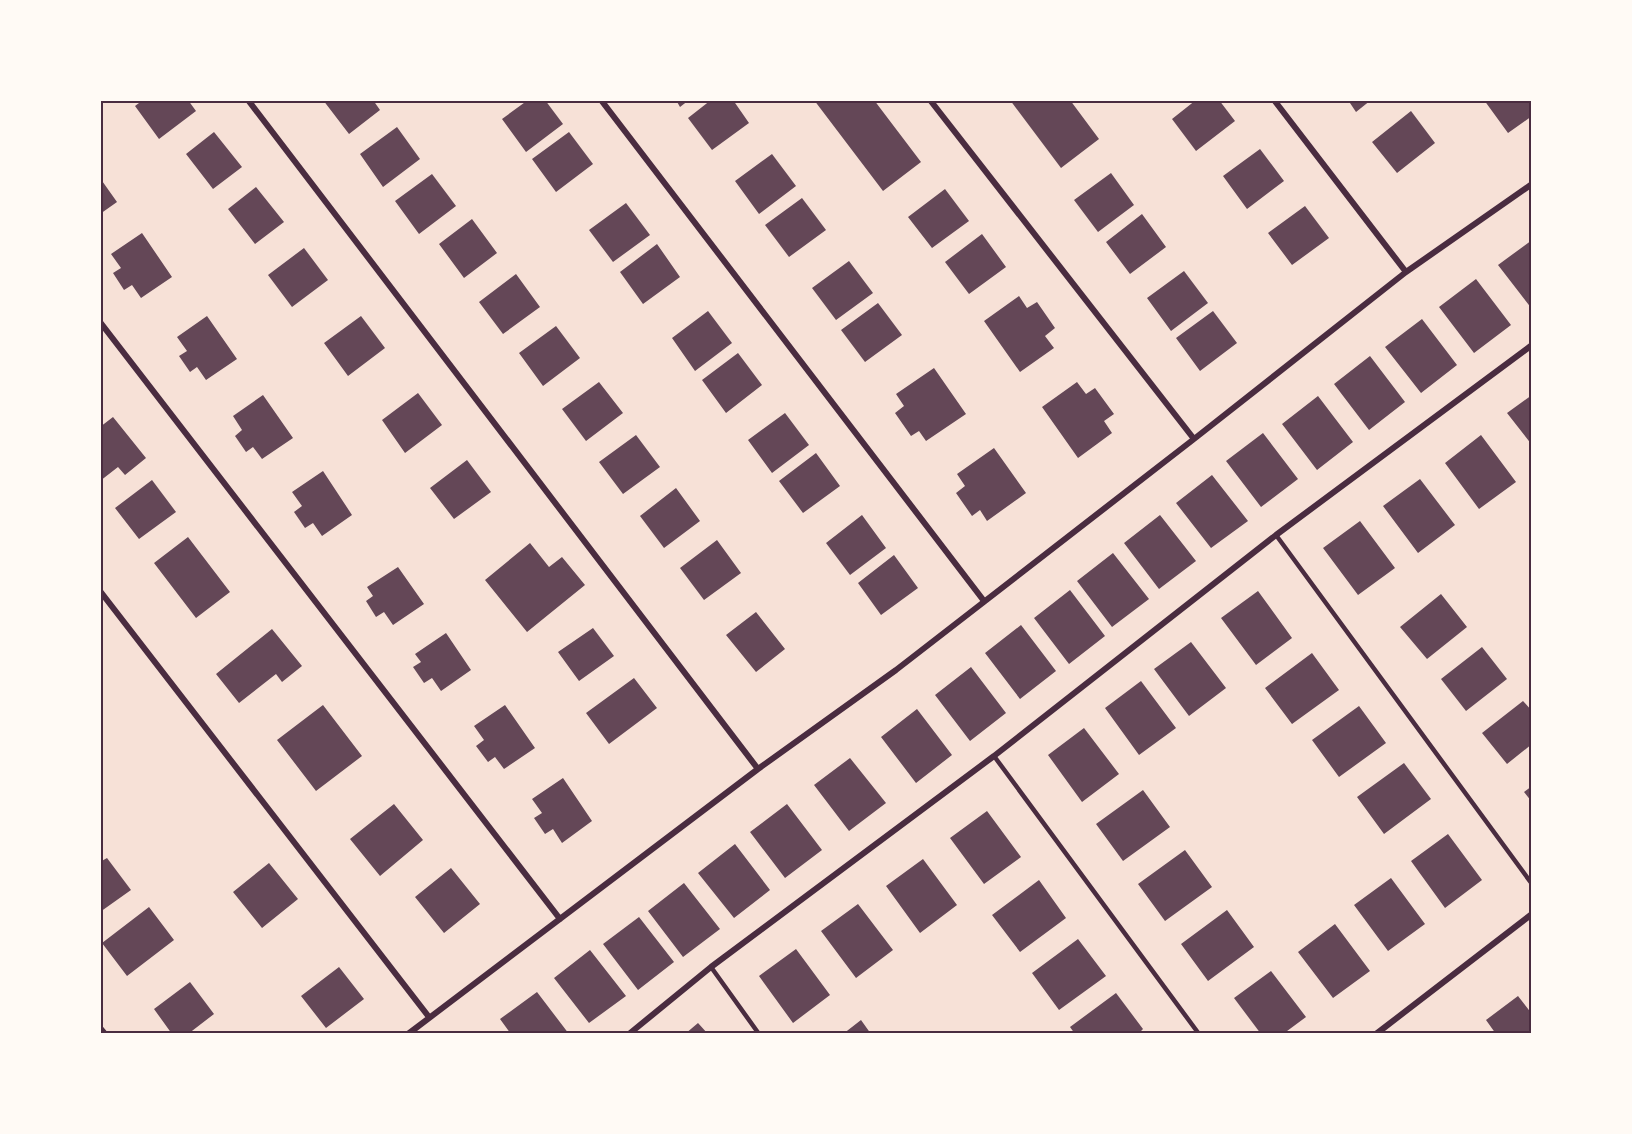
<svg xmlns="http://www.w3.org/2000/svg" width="1632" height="1134" font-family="'Exo 2',sans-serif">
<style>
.building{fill:#644757}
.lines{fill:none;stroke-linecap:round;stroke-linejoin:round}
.service{stroke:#4a2c40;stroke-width:4.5}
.minor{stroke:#4a2c40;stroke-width:6}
.neatline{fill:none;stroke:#4a2c40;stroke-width:2}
</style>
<rect width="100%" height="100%" fill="#f7e1d7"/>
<!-- building -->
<path class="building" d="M143,100H188L196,111L159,139L135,106Z
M323,100H373L380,110L349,134Z
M528,100H545L563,124L526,152L502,119Z
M676,100H689L680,107Z
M711,100H733L749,123L712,150L688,118Z
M814,100H874L921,162L883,191Z
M1010,100H1070L1099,139L1061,168Z
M1196,100H1219L1235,121L1196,151L1172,119Z
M1348,100H1371L1356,112Z
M1484,100H1532V116L1508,133Z
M1411,111L1435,143L1397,173L1372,142Z
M397,127L420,159L383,187L360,154Z
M214,132L242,167L213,189L186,154Z
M569,132L593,164L556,192L532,159Z
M1260,149L1284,181L1247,209L1223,176Z
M772,154L796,186L759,214L735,181Z
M1111,173L1134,205L1098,232L1074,200Z
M432,174L456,206L419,234L395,201Z
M100,178L117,202L100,214Z
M256,187L284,222L255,244L228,209Z
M945,189L969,221L932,248L908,217Z
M802,198L826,230L789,257L765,225Z
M626,203L650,235L613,262L589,230Z
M1305,206L1329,238L1292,265L1268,233Z
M1142,214L1166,247L1130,274L1106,242Z
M472,219L497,253L464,278L439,244Z
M142,233L172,277L141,298L132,285L124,290L113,273L121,268L111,254Z
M982,234L1006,267L969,294L945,262Z
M1532,240V309L1498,265Z
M657,244L680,277L643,304L620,272Z
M304,248L328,280L292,307L268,275Z
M849,261L873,293L836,320L812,288Z
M1184,271L1208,303L1171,331L1147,298Z
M516,274L540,307L503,334L479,302Z
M1476,279L1511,325L1474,353L1439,307Z
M1019,296L1027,308L1037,302L1055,328L1045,336L1054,348L1020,372L984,321Z
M878,303L902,335L865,362L841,330Z
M708,311L732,343L695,371L672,338Z
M1213,311L1237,343L1200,371L1176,338Z
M207,316L237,359L206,380L197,367L190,372L179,356L187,351L177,337Z
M361,316L385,348L348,376L324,343Z
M1422,319L1457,365L1421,393L1385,347Z
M556,326L580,358L543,386L519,353Z
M738,353L762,385L726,413L702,380Z
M1370,356L1405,402L1369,430L1334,384Z
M934,368L966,414L926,441L919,431L911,436L895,413L904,406L896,394Z
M599,382L623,413L586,441L562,409Z
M1077,382L1086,394L1095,388L1114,414L1104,421L1112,433L1078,458L1042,407Z
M418,393L442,425L405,453L382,420Z
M263,395L293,438L262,459L253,447L246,452L235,436L242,430L233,416Z
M1532,395V445L1507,413Z
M1318,396L1353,442L1317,470L1282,424Z
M785,413L809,445L772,473L748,440Z
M113,417L146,458L125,475L118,467L100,481V427Z
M1263,433L1298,479L1261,507L1226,461Z
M636,435L660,467L623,494L599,462Z
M1481,435L1516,482L1479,509L1445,463Z
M994,448L1026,493L987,521L980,510L972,516L956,493L965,486L957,474Z
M816,453L840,486L803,513L779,481Z
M467,460L491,492L454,519L430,488Z
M323,471L352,515L322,536L313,523L305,528L294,512L302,506L292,492Z
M1212,475L1248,521L1211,548L1176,503Z
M1420,479L1455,525L1418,553L1383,506Z
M152,480L176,512L139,539L115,508Z
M676,488L700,521L664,548L640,516Z
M862,515L886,548L850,575L826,543Z
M1160,515L1196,561L1159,589L1124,543Z
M1360,521L1395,568L1358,595L1323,548Z
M188,537L230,592L196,618L154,563Z
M717,540L741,573L704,600L680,568Z
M530,543L549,567L562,557L585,585L527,632L485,580Z
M1113,553L1149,599L1112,627L1077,581Z
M894,555L918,588L881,615L858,583Z
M398,567L424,604L393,625L384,612L376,617L366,601L373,596L367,587Z
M1070,590L1105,636L1069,664L1034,618Z
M1258,591L1292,638L1256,665L1221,618Z
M1441,594L1467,627L1427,659L1400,627Z
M756,612L785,649L756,672L726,635Z
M1021,625L1056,671L1020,699L985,653Z
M593,628L614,656L579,681L558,652Z
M272,629L302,666L282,682L276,674L239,703L216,674Z
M446,633L471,670L441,691L432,678L424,683L413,667L421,662L415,654Z
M1191,642L1226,688L1189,716L1154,669Z
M1482,647L1507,679L1466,711L1441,679Z
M1312,653L1339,690L1292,724L1265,688Z
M971,667L1006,713L970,741L935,695Z
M634,678L657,708L609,744L586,713Z
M1141,681L1176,728L1139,755L1105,708Z
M1523,701L1532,711V744L1507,764L1482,733Z
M323,705L362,756L316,791L277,740Z
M505,705L535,748L504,769L495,757L488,762L476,746L484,740L474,726Z
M1359,706L1386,743L1339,777L1312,740Z
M917,709L952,755L916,783L881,737Z
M1084,728L1119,774L1082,802L1048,755Z
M850,758L886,803L849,831L814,785Z
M1404,763L1431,799L1384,834L1357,797Z
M563,778L592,821L562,843L553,829L545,834L534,818L542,813L532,799Z
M1532,786V802L1524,792Z
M1143,790L1170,827L1123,861L1096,824Z
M394,804L423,840L380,876L350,839Z
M787,804L822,850L785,878L750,832Z
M987,811L1021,857L984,884L950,838Z
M1448,834L1482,880L1445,908L1411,861Z
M735,844L770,890L734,918L698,873Z
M1185,850L1212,887L1165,921L1138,884Z
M107,858L131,890L100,912V862Z
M923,859L957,905L920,933L886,886Z
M269,863L298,899L262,928L233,892Z
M451,868L480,904L444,933L415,897Z
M1391,878L1425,924L1388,951L1354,905Z
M1039,880L1066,918L1020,952L992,915Z
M684,883L720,929L683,957L648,911Z
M858,904L893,950L856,978L821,931Z
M149,907L174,940L127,976L102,943Z
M1227,910L1254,947L1208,981L1181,944Z
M639,917L674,962L638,990L603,944Z
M1335,924L1370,971L1333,998L1298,952Z
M1078,939L1106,976L1059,1010L1032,973Z
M796,949L830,995L793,1023L759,976Z
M590,950L626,996L589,1023L554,978Z
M339,967L364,999L326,1028L301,996Z
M1271,971L1306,1017L1283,1034H1261L1234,998Z
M190,982L214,1014L188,1034H172L154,1009Z
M537,992L569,1034H511L500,1019Z
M1116,993L1143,1029L1138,1034H1075L1070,1027Z
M1518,996L1532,1014V1034H1496L1486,1020Z
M861,1020L871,1034H843Z
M698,1023L708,1034H685Z"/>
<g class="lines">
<!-- service -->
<path class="service" d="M1276,535L1532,884
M994,756L1199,1034
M711,967L759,1034"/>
<!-- minor -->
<path class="minor" d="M248,100L758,769
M601,100L984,601
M930,100L1194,439
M1274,100L1406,272
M100,322L560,919
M100,591L429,1017
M100,1028L105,1034
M408,1034L758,769L896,670L1194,439L1406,272L1532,184
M629,1034L711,967L994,756L1276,535L1532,345
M1376,1034L1532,914"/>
</g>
<!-- border -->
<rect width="1632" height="1134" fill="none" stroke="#fffaf5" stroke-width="204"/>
<rect x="102" y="102" width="1428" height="930" class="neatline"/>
</svg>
